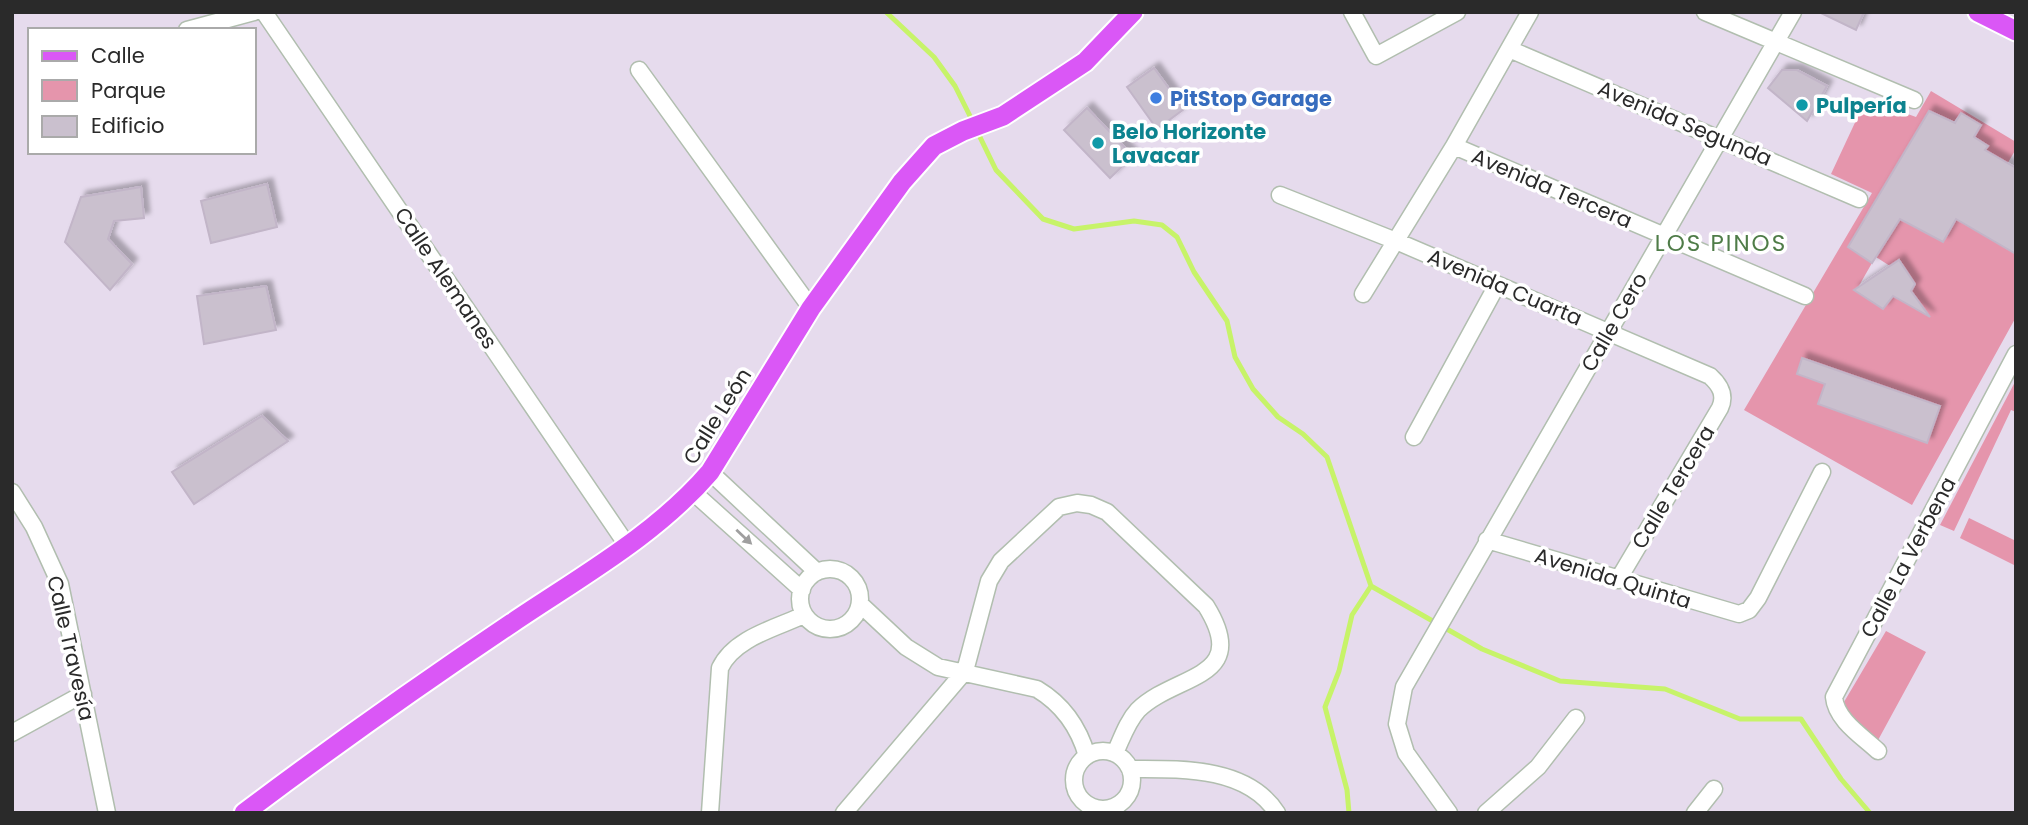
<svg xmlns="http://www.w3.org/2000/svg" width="2028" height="825" font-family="Poppins,sans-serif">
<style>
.green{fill:#e595ac;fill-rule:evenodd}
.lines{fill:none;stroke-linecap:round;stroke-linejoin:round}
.stream{stroke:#c7f369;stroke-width:5}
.building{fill:#cac0ce;stroke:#c2b5c8;stroke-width:2;filter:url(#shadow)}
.minor-casing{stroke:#b1beaf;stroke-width:19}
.major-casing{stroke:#fff;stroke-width:23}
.minor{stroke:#fff;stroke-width:16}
.major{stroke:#da57f6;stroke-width:19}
.oneway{fill:#9f9f9f}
.shop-dot{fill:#3f7fe0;stroke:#fff;stroke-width:2.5}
.culture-dot{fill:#0f9aa8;stroke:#fff;stroke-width:2.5}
.labels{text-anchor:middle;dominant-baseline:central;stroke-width:7;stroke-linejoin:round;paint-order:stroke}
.shop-label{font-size:21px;font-weight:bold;fill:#366cbe;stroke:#fff;text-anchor:start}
.culture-label{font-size:21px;font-weight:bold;fill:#0d838f;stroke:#fff;text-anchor:start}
.street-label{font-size:21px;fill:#2a2a2a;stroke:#fff}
.neighbourhood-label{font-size:23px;letter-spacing:2px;fill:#4f7c48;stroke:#fff}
</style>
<defs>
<filter id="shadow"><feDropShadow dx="5.5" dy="-5.5" stdDeviation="2" flood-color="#0004"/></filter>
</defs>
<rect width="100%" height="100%" fill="#e6dbed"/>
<!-- green -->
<path class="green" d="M1931,91L2016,142V149L1970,227L2016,247V317L1912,505L1744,410L1872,193L1831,174L1866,99L1916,117ZM1961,113L1981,125L1974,137L1987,146L1985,150L1991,163L1943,241L1900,219L1876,257L1890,266L1899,261L1911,291L1919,302L1915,308L1893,296L1883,309L1856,291L1872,263L1849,247ZM1802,359L1940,406L1927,442L1874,424L1881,403L1797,374Z
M2016,380V412L2011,410L1954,531L1940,525Z
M1969,518L2016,541V566L1960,538Z
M1886,631L1926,652L1877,742L1851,718L1844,702Z"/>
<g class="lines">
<!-- stream -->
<path class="stream" d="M886,12L934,57L955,86L973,122
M977,131L996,170L1043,219L1074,229L1134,221L1162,225L1177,237L1194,272L1227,321L1235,357L1253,389L1278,417L1303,434L1327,457L1371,586L1352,615L1339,671L1325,707L1347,790L1349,813
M1371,586L1482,649L1560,681L1665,689L1740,719H1801L1841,779L1870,813"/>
</g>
<!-- building -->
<path class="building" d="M1819,12H1864L1856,30Z
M1154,68L1184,109L1157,129L1127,87Z
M1782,70H1797L1827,86L1807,121L1768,88Z
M1087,108L1133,156L1110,178L1064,130Z
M1929,111L1955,123L1961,113L1981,125L1974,137L1988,146L1985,150L2016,168V254L1956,219L1943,242L1900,219L1872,263L1848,247Z
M267,184L277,227L211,243L201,201Z
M141,187L144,218L114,221L108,239L132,264L110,290L65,242L81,197Z
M1899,260L1915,284L1911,291L1930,317L1893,296L1883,309L1854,290Z
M266,286L276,330L204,344L197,296Z
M1802,358L1940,406L1927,443L1818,404L1825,384L1797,374Z
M262,416L288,441L194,504L172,472Z"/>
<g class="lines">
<defs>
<path id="minor" d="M264,12L627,545
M1352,12L1376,56L1457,12
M1705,12L1914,100
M187,30L254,12
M1509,49L1859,199
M639,70L811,308
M1454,146L1805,296
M1280,195L1396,241L1710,376C1720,385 1726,395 1720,408L1618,580
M1363,294L1454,146L1530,12
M1414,437L1497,285
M710,472L817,572
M12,492L34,527L60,584L107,813
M693,492L802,590
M1487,540L1739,614L1749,610L1758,598L1822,472
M800 599a30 30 0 1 1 60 0a30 30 0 1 1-60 0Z
M860,604L906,647L938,667L1037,689C1062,704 1079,728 1087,756
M12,733L83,694
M1878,751C1862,736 1836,720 1834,697L2016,354
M1074 780a29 29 0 1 1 58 0a29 29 0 1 1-58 0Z
M1130,769C1179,769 1247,766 1277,813
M710,813L720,668C734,638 776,628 804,615
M844,813L965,671L989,581L1001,561L1059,507L1077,503L1091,505L1107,512L1206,606C1252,680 1176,673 1138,710C1127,722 1122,738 1115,753
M1449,813L1406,753L1397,724L1404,687L1793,12
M1486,813L1538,767L1576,718
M1695,813L1714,789"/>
<path id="major" d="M1978,12L2016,31
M244,813C332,747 421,684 512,623C580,577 656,535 710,472L811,308L902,182L934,146L963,131L1003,116L1085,62L1133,12"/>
</defs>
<!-- minor casing -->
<use href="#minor" class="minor-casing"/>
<!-- major casing -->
<use href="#major" class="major-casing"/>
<!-- minor -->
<use href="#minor" class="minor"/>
<!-- major -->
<use href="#major" class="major"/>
</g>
<!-- one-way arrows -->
<defs><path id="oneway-solid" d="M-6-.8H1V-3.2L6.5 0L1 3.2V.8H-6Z" transform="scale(1.75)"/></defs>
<use class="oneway" href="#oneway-solid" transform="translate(744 537) rotate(43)"/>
<!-- markers -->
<circle class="shop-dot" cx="1156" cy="98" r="7"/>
<g class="culture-dot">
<circle cx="1802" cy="105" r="7"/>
<circle cx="1098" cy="143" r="7"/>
</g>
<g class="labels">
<!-- shop labels -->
<g class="shop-label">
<text x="1170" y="98">PitStop Garage</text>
</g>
<!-- culture labels -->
<g class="culture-label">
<text x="1816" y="105">Pulpería</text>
<text x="1112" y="131">Belo Horizonte<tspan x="1112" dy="24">Lavacar</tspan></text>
</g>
<!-- street labels -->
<g class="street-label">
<text transform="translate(1685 123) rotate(23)">Avenida Segunda</text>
<text transform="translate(1552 188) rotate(23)">Avenida Tercera</text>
<text transform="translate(446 278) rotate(56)">Calle Alemanes</text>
<text transform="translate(1505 287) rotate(23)">Avenida Cuarta</text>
<text transform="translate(1614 322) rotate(-60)">Calle Cero</text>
<text transform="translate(717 416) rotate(-58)">Calle León</text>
<text transform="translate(1673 487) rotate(-59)">Calle Tercera</text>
<text transform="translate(1908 557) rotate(-62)">Calle La Verbena</text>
<text transform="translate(1613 578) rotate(17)">Avenida Quinta</text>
<text transform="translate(71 648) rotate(77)">Calle Travesía</text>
</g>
<!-- neighbourhood labels -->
<g class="neighbourhood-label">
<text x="1721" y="243">LOS PINOS</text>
</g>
</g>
<!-- border -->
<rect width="2028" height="825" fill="none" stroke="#2a2a2a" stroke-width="28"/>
<!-- legend -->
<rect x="28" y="28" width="228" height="126" fill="#ffffff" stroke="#aaaaaa" stroke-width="2"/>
<rect x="42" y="51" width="35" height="10" fill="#da57f6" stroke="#aaaaaa" stroke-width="2"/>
<text x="91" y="63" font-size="21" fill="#2a2a2a">Calle</text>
<rect x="42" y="80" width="35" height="21" fill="#e595ac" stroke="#aaaaaa" stroke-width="2"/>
<text x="91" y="98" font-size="21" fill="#2a2a2a">Parque</text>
<rect x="42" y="116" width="35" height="21" fill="#cac0ce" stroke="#aaaaaa" stroke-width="2"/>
<text x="91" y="133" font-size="21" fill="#2a2a2a">Edificio</text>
</svg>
